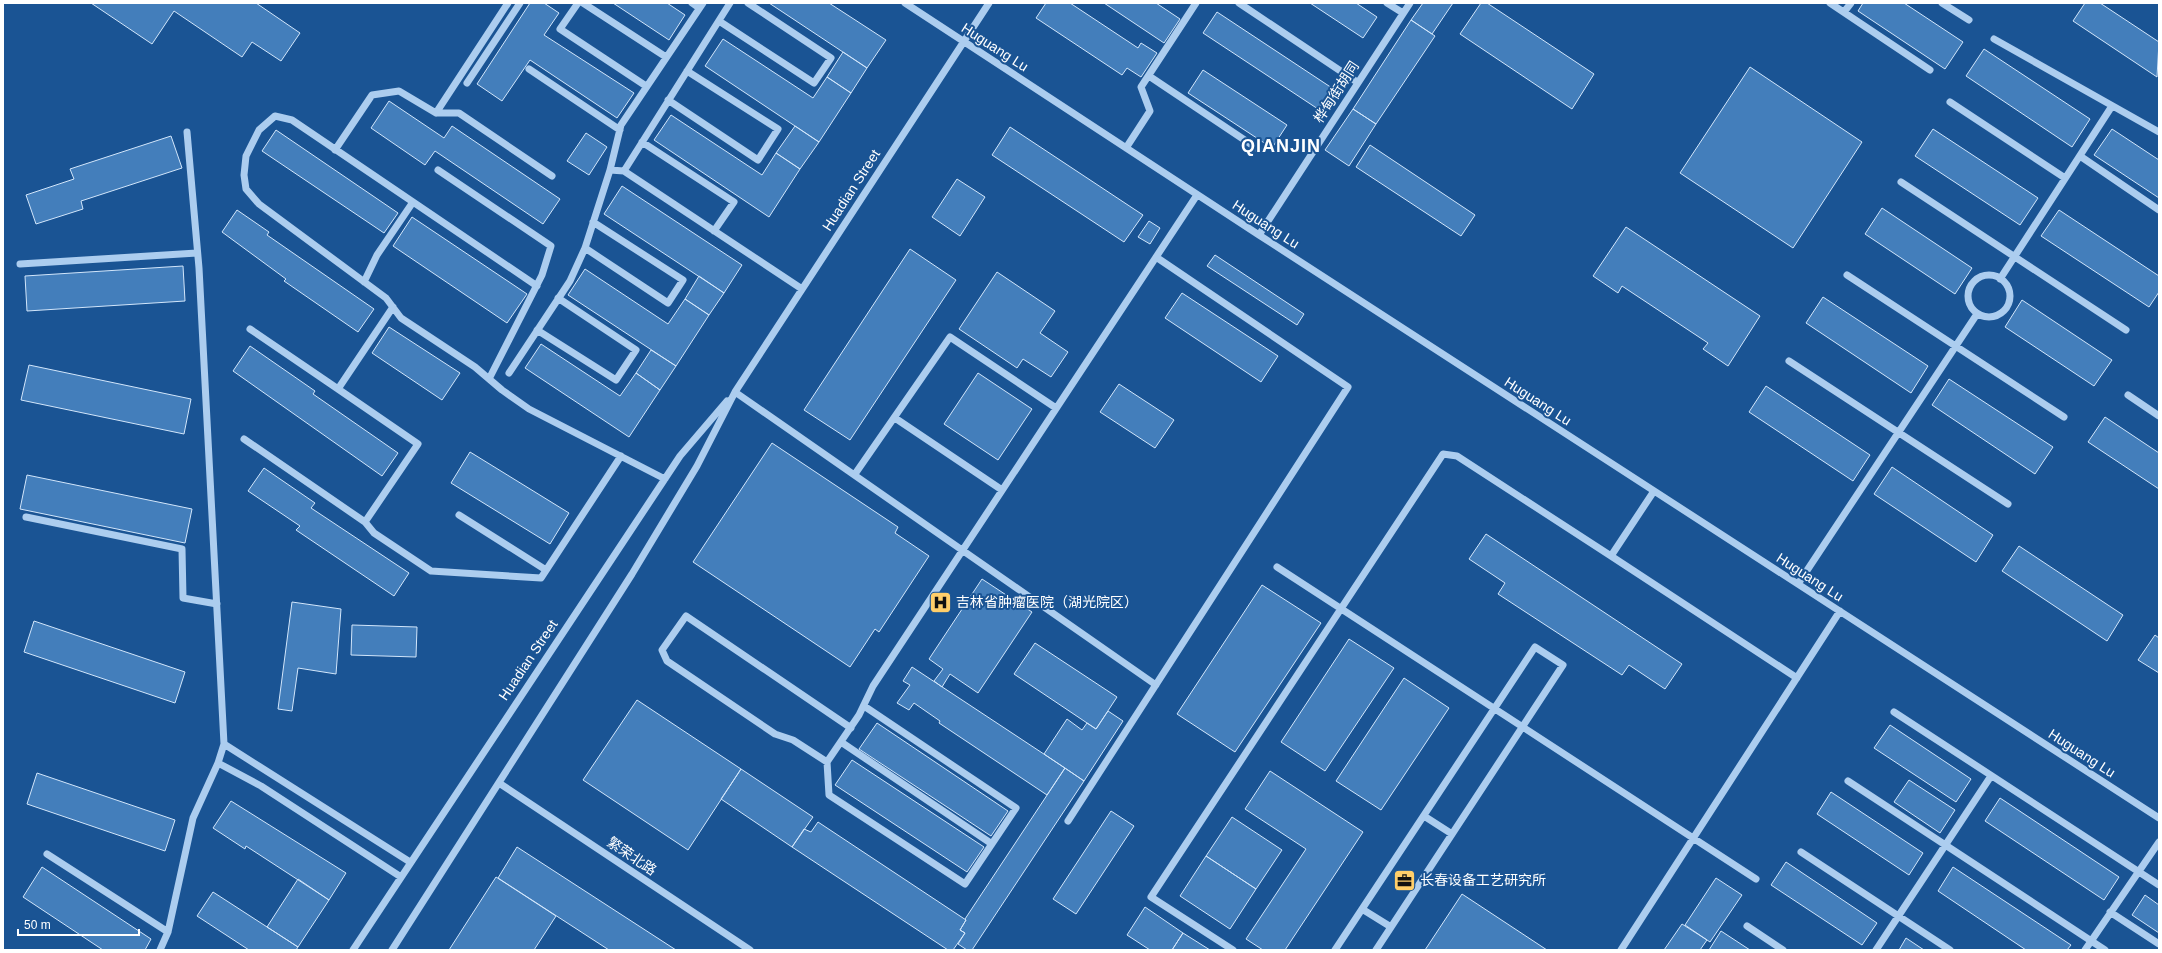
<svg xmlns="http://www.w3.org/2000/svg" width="2162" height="953" font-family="Arial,'Noto Sans SC',sans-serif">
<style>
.building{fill:#437ebb;stroke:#d2e6fb}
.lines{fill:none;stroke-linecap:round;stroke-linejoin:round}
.minor{stroke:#accdef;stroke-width:7}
.labels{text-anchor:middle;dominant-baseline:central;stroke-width:4;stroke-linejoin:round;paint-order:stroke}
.street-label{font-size:14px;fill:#fff;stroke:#1a5494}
.poi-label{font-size:14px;fill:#fff;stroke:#1a5494;text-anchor:start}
.district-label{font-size:18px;font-weight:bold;letter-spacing:1px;fill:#fff;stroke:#1a5494}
</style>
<rect width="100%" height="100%" fill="#1a5494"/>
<!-- building -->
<path class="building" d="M91,3H256L300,33L281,61L252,42L242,57L174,11L152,44Z
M530,3H544L559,13L544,35L634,93L617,118L530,60L502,101L477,84Z
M613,3H667L685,15L669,40Z
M769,3H829L886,40L867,68Z
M1046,3H1070L1138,48L1141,43L1157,53L1141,77L1127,68L1122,75L1036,18Z
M1104,3H1156L1180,19L1164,43Z
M1310,3H1356L1377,17L1363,38Z
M1423,3H1453L1432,34L1411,20Z
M1481,3H1487L1594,74L1572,109L1460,34Z
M1863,3H1904L1963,42L1945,69L1858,11Z
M2085,3H2100L2159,42L2157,77L2073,21Z
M1217,12L1332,88L1318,109L1203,33Z
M1411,20L1435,36L1376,124L1353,109Z
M723,39L813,98L827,77L851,93L819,142L705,66Z
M1984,49L2090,119L2072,147L1966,76Z
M843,52L867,68L851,93L827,77Z
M1750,67L1862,142L1793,248L1680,173Z
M1203,70L1287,125L1272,148L1188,93Z
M389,101L444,138L452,126L560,199L543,224L435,151L425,165L371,128Z
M1353,109L1376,124L1349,166L1325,150Z
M671,115L762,175L776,153L800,169L769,217L654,140Z
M795,126L819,142L800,169L776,153Z
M1010,127L1143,215L1124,242L992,155Z
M1933,129L2038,198L2020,225L1915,156Z
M2112,129L2159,160V198L2094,155Z
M276,130L398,213L384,233L262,151Z
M586,133L607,147L589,175L567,161Z
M171,136L182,168L81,201L83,209L36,224L26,195L74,179L70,169Z
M1370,145L1475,215L1461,236L1356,167Z
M957,179L985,197L960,236L932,217Z
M622,186L742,265L724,293L604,214Z
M1882,208L1972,268L1955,294L1865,234Z
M237,210L269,232L267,235L374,309L358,332L284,281L286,279L222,232Z
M2059,210L2159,276V292L2149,307L2041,236Z
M412,217L527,294L507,323L393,246Z
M1149,221L1160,228L1150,244L1138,237Z
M1626,227L1760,316L1728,366L1703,349L1708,343L1622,286L1618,293L1593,276Z
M910,249L956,280L850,440L804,410Z
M1215,255L1304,314L1297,325L1207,266Z
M183,266L185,301L27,311L25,276Z
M585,269L668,324L685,299L709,315L676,366L568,295Z
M997,272L1055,311L1040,333L1068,352L1051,377L1023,359L1017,368L959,329Z
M699,276L724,293L709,315L685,299Z
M1182,293L1278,356L1261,382L1165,318Z
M1823,297L1928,366L1911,393L1806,323Z
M2022,300L2112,360L2094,386L2005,327Z
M389,327L460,373L442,400L372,353Z
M541,344L620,396L636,373L660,390L629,437L525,368Z
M250,346L315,391L313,394L398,453L382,476L233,371Z
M651,350L676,366L660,390L636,373Z
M29,365L191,399L184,434L21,400Z
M978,373L1032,409L998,460L944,424Z
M1949,379L2053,447L2035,474L1932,405Z
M1119,384L1174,420L1155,448L1100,412Z
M1766,386L1870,455L1853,481L1749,412Z
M2105,417L2159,453V489L2088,442Z
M772,443L898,527L895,533L929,556L879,632L875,629L850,667L693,562Z
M470,452L569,513L550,544L451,483Z
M1892,467L1993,535L1976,562L1874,494Z
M264,468L315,503L311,508L409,573L394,596L296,530L300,526L248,491Z
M27,475L192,509L185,543L20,509Z
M1486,534L1682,664L1665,689L1629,665L1622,675L1498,594L1505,583L1469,559Z
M2019,546L2123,615L2107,641L2002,571Z
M982,579L1032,612L978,693L950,674L942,687L934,681L943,669L929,659Z
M1262,585L1321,623L1235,752L1177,714Z
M292,602L341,609L336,674L298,668L292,711L278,709Z
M34,621L185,672L175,703L24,652Z
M352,625L417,627L416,657L351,655Z
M2155,635L2159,638V673L2138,660Z
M1349,639L1394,668L1325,771L1281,742Z
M1035,643L1117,697L1096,729L1014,674Z
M912,667L1065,768L1047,795L939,723L940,721L914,703L909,710L897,703L910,685L903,681Z
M1404,678L1449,708L1381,810L1336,781Z
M637,700L741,769L688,850L583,780Z
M1108,711L1123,721L1084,781L1044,754L1067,719L1082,730L1087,723L1096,729Z
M877,723L1008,811L991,836L859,749Z
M1890,725L1971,779L1956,802L1874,748Z
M852,760L984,847L967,872L835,785Z
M1065,768L1084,781L972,950H967L958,944L965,933L960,930L966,920L965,919Z
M741,769L813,817L792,847L721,799Z
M1270,771L1363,832L1285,950H1263L1246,939L1306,849L1245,809Z
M37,773L175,820L165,851L27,804Z
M1909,780L1955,810L1940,833L1894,802Z
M1831,792L1923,853L1909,875L1817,814Z
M2000,798L2119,877L2104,900L1985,821Z
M231,801L346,873L329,900L246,846L245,849L213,828Z
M1111,811L1134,826L1076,914L1053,899Z
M1232,817L1282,850L1256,889L1206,856Z
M818,822L966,920L960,930L965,933L953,950H948L792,847L804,829L811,832Z
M517,847L676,950H609L498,878Z
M1206,856L1256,889L1230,929L1180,896Z
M1786,862L1877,923L1862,945L1771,885Z
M42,867L151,939L145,950H103L23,897Z
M1953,867L2071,945L2067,950H2026L1938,891Z
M496,877L556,916L534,950H449Z
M1716,878L1742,895L1710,942L1685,925Z
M298,879L329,900L298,947L267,927Z
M213,892L298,947L296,950H249L197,916Z
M1462,894L1547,950H1425Z
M2145,895L2159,905V933L2132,915Z
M1145,907L1183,933L1172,950H1150L1127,935Z
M1682,924L1707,940L1700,950H1664Z
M1721,931L1750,950H1709Z
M1183,933L1210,950H1172Z
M1906,938L1924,950H1899Z"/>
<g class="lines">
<!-- minor -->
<path class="minor" d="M578,3L560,29L646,86
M583,3L666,57
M692,3L699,8
M905,3L1259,235L2159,818
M1239,3L1357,82
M1387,3L1403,13
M1830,3L1930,70
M1942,3L1969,20
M1844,12L1851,3
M719,21L814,83L831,58L748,3
M1994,39L2159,132
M529,69L620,130
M1149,76L1258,149
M467,83L520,3
M668,100L758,160L778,129L687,71
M1950,102L2065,178
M436,113L508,3
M642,142L734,202L714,231
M1126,148L1150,111L1141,87L1196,3
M335,150L372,95L399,91L436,113H459L552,176
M2080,156L2159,210
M438,170L551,246L542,275L489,379
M610,170L624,171L730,3
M624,171L802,289
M1901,182L2126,330
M1259,235L1410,3
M585,248L668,303L683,280L593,222
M20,264L197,253
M1847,275L2064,417
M1968 296a21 21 0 1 1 42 0a21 21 0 1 1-42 0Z
M2000,279L2112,106
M364,282L377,255L413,202
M537,286L292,120L275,116L259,130L246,156L244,175L246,189L259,204L386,298L401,318L475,367L502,390L529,409L665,479
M250,329L338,389L393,307
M537,330L616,380L636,350L558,298
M1789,361L2008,504
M509,373L570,281L585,248L610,170L621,125L703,3
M735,392L1156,685
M2128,395L2159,416
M895,418L1002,490
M244,439L365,522L418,444L338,389
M855,474L950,337L1056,408
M459,515L546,570
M26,517L182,549L183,598L217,604
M365,522L374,533L431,571L541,578L621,456
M1611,556L1797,678
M1277,567L1756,879
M1798,584L1977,314
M864,706L1016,808L965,884L829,795L827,762L859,715L873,686L1197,195
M1894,712L2159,885
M841,742L992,844
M224,744L410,862
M827,762L793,740L775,734L667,661L662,650L686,616L851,728
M218,763L261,786L401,877
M1848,781L2105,950
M499,783L750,950
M1424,816L1452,834
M1068,821L1348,387L1156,257
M1801,852L1950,950
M47,854L168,932
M1362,909L1391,927
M2110,912L2159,944
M1747,926L1783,950
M160,950L168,932L193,818L218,763L224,744L199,268L187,132
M353,950L680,456L727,401
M392,950L632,574L697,466L735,392L989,3
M1233,950L1151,897L1443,454L1457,456L1611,556L1654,491
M1335,950L1535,647L1563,665L1376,950
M1621,950L1840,611
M1876,950L1991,776
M2085,950L2159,842"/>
</g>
<!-- icons -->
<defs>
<symbol id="hospital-square" viewBox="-11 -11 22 22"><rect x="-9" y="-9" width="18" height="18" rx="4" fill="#ffce6a" stroke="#1a5494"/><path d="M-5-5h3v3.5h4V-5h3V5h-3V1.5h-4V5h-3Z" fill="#111"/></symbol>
<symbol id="office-square" viewBox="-11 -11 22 22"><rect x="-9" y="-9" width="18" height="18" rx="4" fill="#ffce6a" stroke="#1a5494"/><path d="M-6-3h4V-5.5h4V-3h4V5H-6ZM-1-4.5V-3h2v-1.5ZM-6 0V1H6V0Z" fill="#111"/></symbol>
</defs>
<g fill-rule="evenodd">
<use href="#hospital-square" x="928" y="590" width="25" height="25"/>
<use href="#office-square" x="1392" y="868" width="25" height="25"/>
</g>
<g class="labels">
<!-- street labels -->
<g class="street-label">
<text transform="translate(995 47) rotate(33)">Huguang Lu</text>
<text transform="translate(1336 92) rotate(-57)">桦甸街胡同</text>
<text transform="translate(851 190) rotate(-57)">Huadian Street</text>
<text transform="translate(1266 224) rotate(33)">Huguang Lu</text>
<text transform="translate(1538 401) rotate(33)">Huguang Lu</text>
<text transform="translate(1810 577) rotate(33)">Huguang Lu</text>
<text transform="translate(528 660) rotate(-56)">Huadian Street</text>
<text transform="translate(2082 753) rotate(33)">Huguang Lu</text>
<text transform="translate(632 856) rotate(34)">繁荣北路</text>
</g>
<!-- poi labels -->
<g class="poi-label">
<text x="956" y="602">吉林省肿瘤医院（湖光院区）</text>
<text x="1420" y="880">长春设备工艺研究所</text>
</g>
<!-- district labels -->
<g class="district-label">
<text x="1281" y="146">QIANJIN</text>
</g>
</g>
<!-- border -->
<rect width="2162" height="953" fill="none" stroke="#ffffff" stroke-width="8"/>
<!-- scale -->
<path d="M18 929v6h121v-6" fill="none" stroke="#ffffff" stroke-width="2"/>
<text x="24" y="929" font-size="12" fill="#ffffff" stroke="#1a5494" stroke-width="3" paint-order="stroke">50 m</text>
</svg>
